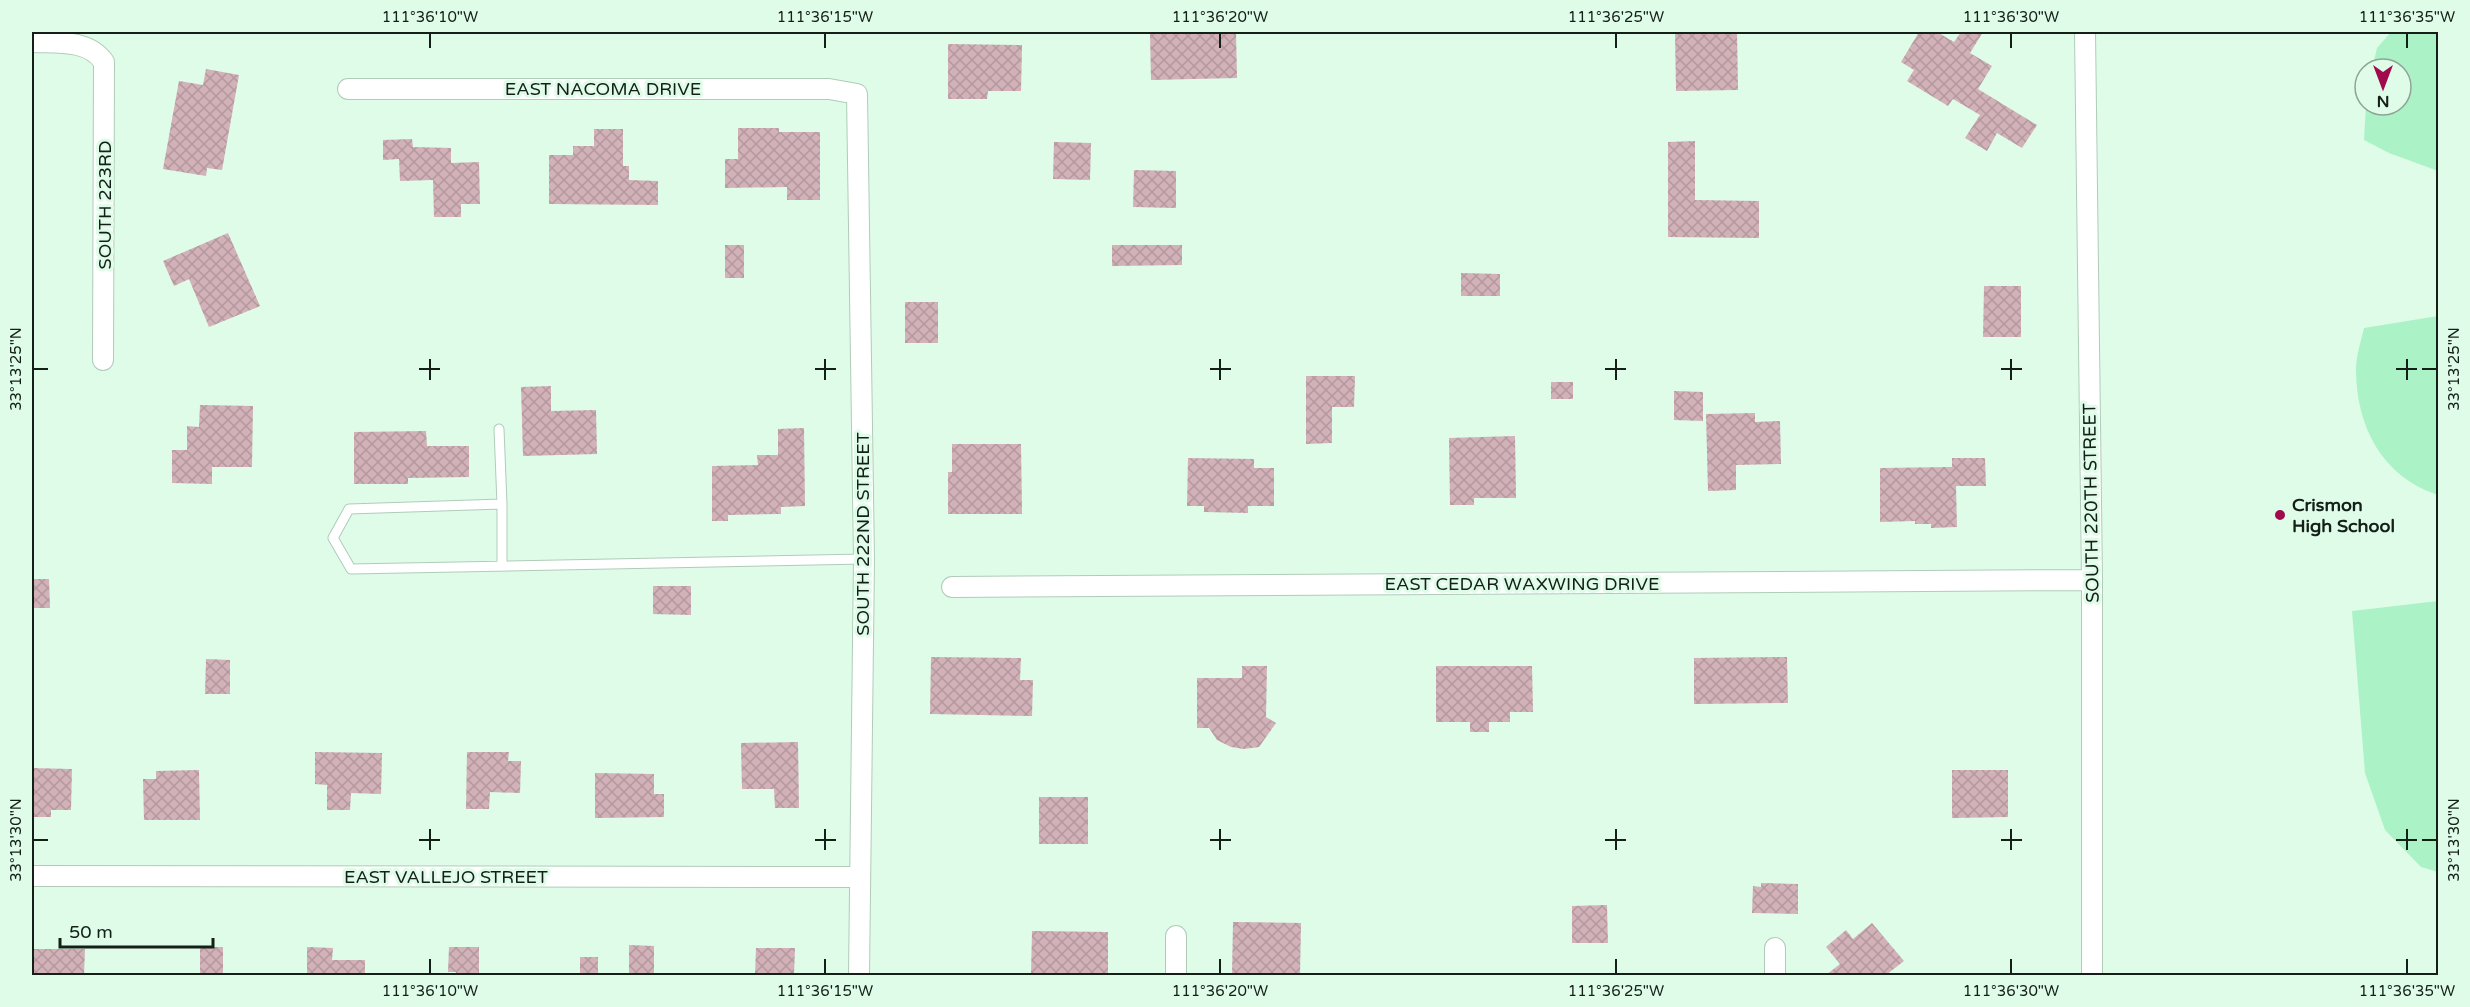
<svg xmlns="http://www.w3.org/2000/svg" width="2470" height="1007" font-family="'Varela Round',sans-serif">
<style>
.green{fill:#abf3c6}
.building{fill:url(#building-cross-hatch)}
.lines{fill:none;stroke-linecap:round;stroke-linejoin:round}
.lane-casing{stroke:#b0ccb9;stroke-width:11}
.street-casing{stroke:#b0ccb9;stroke-width:22}
.lane{stroke:#fff;stroke-width:9}
.street{stroke:#fff;stroke-width:20}
.ticks{fill:none;stroke:#141f18;stroke-width:2}
.poi-dot{fill:#a10b4e;stroke:#dffce9;stroke-width:2}
.labels{text-anchor:middle;dominant-baseline:central;stroke-width:6;stroke-linejoin:round;paint-order:stroke}
.street-label{font-size:18px;fill:#141f18;stroke:#dffce9}
.poi-label{font-size:18px;font-weight:bold;fill:#141f18;stroke:#dffce9;text-anchor:start}
.neatline{fill:none;stroke:#141f18;stroke-width:2}
.ticks-label{font-size:15px;text-anchor:middle;fill:#141f18}
</style>
<defs>
<pattern id="building-cross-hatch" width="8" height="8" patternUnits="userSpaceOnUse" patternTransform="scale(1.5)"><rect width="8" height="8" fill="#d2b1b8"/><path d="M0 0l8 8M0 8l8-8" fill="none" stroke="#b3989d"/></pattern>
</defs>
<rect width="100%" height="100%" fill="#dffce9"/>
<!-- green -->
<path class="green" d="M2391,32H2438V171L2389,153L2364,140L2366,105H2401V69H2372L2377,48Z
M2438,316V495C2382,477 2356,426 2356,369C2356,356 2361,341 2364,328Z
M2438,601V872L2421,867L2385,830L2365,773L2352,611Z"/>
<!-- building -->
<path class="building" d="M1150,32H1236L1237,78L1151,80Z
M1675,32H1737L1738,90L1676,91Z
M1919,32H1937L1954,42L1961,32H1983L1970,53L1992,66L1978,89L2037,125L2022,148L1997,133L1987,151L1965,138L1980,115L1953,99L1948,106L1907,81L1914,70L1901,62Z
M948,44L1022,45L1021,91H988L987,99H948Z
M206,69L239,75L222,170L207,168L206,176L163,169L179,81L203,85Z
M738,128H779V132H820V200H787V187L725,188V159H738Z
M594,129H623V166H629V180L658,181V205L549,204V155H573V146H594Z
M412,139L413,147L451,148V163L479,162L480,204H461V217H434L433,180L400,181L399,159L383,160V140Z
M1695,141V200L1759,201V238L1668,237V142Z
M1054,142L1091,143L1090,180L1053,179Z
M1134,170L1176,171V208L1133,207Z
M228,233L260,306L209,327L189,279L174,286L163,261Z
M725,245H744V278H725Z
M1112,245H1182V265L1112,266Z
M1461,273L1500,274V296H1461Z
M1984,286H2021V337H1983Z
M905,302H938V343H905Z
M1306,376H1355L1354,407H1332V443L1306,444Z
M1551,382H1573V399H1551Z
M551,386V411L596,410L597,454L523,456L521,387Z
M1674,391L1703,392V421L1674,420Z
M200,405L253,406L252,467H212V484L172,483V450H187V426L199,427Z
M1755,413V422L1780,421L1781,464L1736,465V490L1708,491L1706,414Z
M804,428L805,506L781,507V514L728,515V521H712V466L758,465L757,455H778V429Z
M426,431L427,446H469V477L408,478V484H354V432Z
M1515,436L1516,498H1474V505H1450L1449,438Z
M952,444H1021L1022,514H948V472H952Z
M1188,458L1254,459V468H1274V506H1248V513L1204,512V506H1187Z
M1952,458H1985L1986,486H1956L1957,527L1931,528V524H1915V521L1880,522V468L1952,467Z
M32,579H49L50,608H32Z
M653,586H691V615L653,614Z
M931,657L1021,658L1020,680H1033L1032,716L930,714Z
M1787,657L1788,703L1694,704V658Z
M206,659L230,660V694H205Z
M1242,666H1267L1266,717L1276,723L1259,747L1244,749L1231,747L1217,740L1209,728H1197V678H1242Z
M1436,666H1532L1533,712H1510V722H1489V732H1470V722H1436Z
M798,742L799,808H775L774,789H742L741,743Z
M315,752L382,753L381,794L351,793L350,810H327V785L315,784Z
M467,752H509L508,761H521L520,793L490,792L489,809H466Z
M32,768L72,769L71,810H51V817H32Z
M199,770L200,820H144L143,779H156V771Z
M1952,770H2008V817L1952,818Z
M595,773L654,774V794H664V817L595,818Z
M1039,797H1088V844H1039Z
M1761,883L1798,884V914L1752,913L1753,886L1761,887Z
M1607,905L1608,943H1572V906Z
M1233,922L1301,923L1300,975H1232Z
M1872,923L1904,961L1886,975H1826L1840,964L1826,947L1846,930L1853,939Z
M1032,931L1108,932V975H1031Z
M629,945L654,946V975H629Z
M200,947H223V975H200Z
M307,947L333,948L332,960H365V975H307Z
M449,947H479V975H456V972H448Z
M756,948H795L794,975H755Z
M32,949H85L84,975H32Z
M580,957H598V975H580Z"/>
<g class="lines">
<defs>
<path id="lane" d="M499,429L502,504L349,509L333,538L351,569L864,559
M502,504V566"/>
<path id="street" d="M2085,32L2092,580V976
M32,42C57,43 88,39 104,62L103,360
M348,89H829L857,94L864,559L859,976
M952,587L2092,580
M32,876L860,877
M1176,936V976
M1775,948V976"/>
</defs>
<!-- lane casing -->
<use href="#lane" class="lane-casing"/>
<!-- street casing -->
<use href="#street" class="street-casing"/>
<!-- lane -->
<use href="#lane" class="lane"/>
<!-- street -->
<use href="#street" class="street"/>
</g>
<!-- ticks -->
<path class="ticks" d="M430,33V48M825,33V48M1220,33V48M1616,33V48M2011,33V48M2407,33V48M430,359V380M825,359V380M1220,359V380M1616,359V380M2011,359V380M2407,359V380M33,369H48M419,369H440M815,369H836M1210,369H1231M1605,369H1626M2001,369H2022M2396,369H2417M2422,369H2437M430,829V850M825,829V850M1220,829V850M1616,829V850M2011,829V850M2407,829V850M33,840H48M419,840H440M815,840H836M1210,840H1231M1605,840H1626M2001,840H2022M2396,840H2417M2422,840H2437M430,959V974M825,959V974M1220,959V974M1616,959V974M2011,959V974M2407,959V974"/>
<!-- markers -->
<circle class="poi-dot" cx="2280" cy="515" r="6"/>
<g class="labels">
<!-- street labels -->
<g class="street-label">
<text x="603" y="89">EAST NACOMA DRIVE</text>
<text transform="translate(105 205) rotate(-90)">SOUTH 223RD</text>
<text transform="translate(2091 503) rotate(-91)">SOUTH 220TH STREET</text>
<text transform="translate(863 534) rotate(-90)">SOUTH 222ND STREET</text>
<text x="1522" y="584">EAST CEDAR WAXWING DRIVE</text>
<text x="446" y="877">EAST VALLEJO STREET</text>
</g>
<!-- poi labels -->
<g class="poi-label">
<text x="2292" y="505">Crismon<tspan x="2292" dy="21">High School</tspan></text>
</g>
</g>
<!-- border -->
<rect width="2470" height="1007" fill="none" stroke="#dffce9" stroke-width="66"/>
<!-- north arrow -->
<g transform="translate(2383 87) rotate(180)"><circle r="28" fill="#dffce9" stroke="#8ea495" stroke-width="1.5"/>
<path d="M0-4.5L10 22L0 15L-10 22Z" fill="#a10b4e"/>
<text y="-9" font-size="16" font-weight="bold" text-anchor="middle" fill="#141f18">N</text>
</g>
<!-- scale -->
<path d="M60 938v9h153v-9" fill="none" stroke="#141f18" stroke-width="3"/>
<text x="69" y="938" font-size="18" fill="#141f18" stroke="#dffce9" stroke-width="4.5" paint-order="stroke">50 m</text>
<rect x="33" y="33" width="2404" height="941" class="neatline"/>
<g class="ticks-label">
<text x="430" y="22">111°36'10"W</text>
<text x="825" y="22">111°36'15"W</text>
<text x="1220" y="22">111°36'20"W</text>
<text x="1616" y="22">111°36'25"W</text>
<text x="2011" y="22">111°36'30"W</text>
<text x="2407" y="22">111°36'35"W</text>
<text transform="translate(2454 369) rotate(-90)" y="5">33°13'25"N</text>
<text transform="translate(16 369) rotate(-90)" y="5">33°13'25"N</text>
<text transform="translate(2454 840) rotate(-90)" y="5">33°13'30"N</text>
<text transform="translate(16 840) rotate(-90)" y="5">33°13'30"N</text>
<text x="430" y="996">111°36'10"W</text>
<text x="825" y="996">111°36'15"W</text>
<text x="1220" y="996">111°36'20"W</text>
<text x="1616" y="996">111°36'25"W</text>
<text x="2011" y="996">111°36'30"W</text>
<text x="2407" y="996">111°36'35"W</text>
</g>
</svg>
